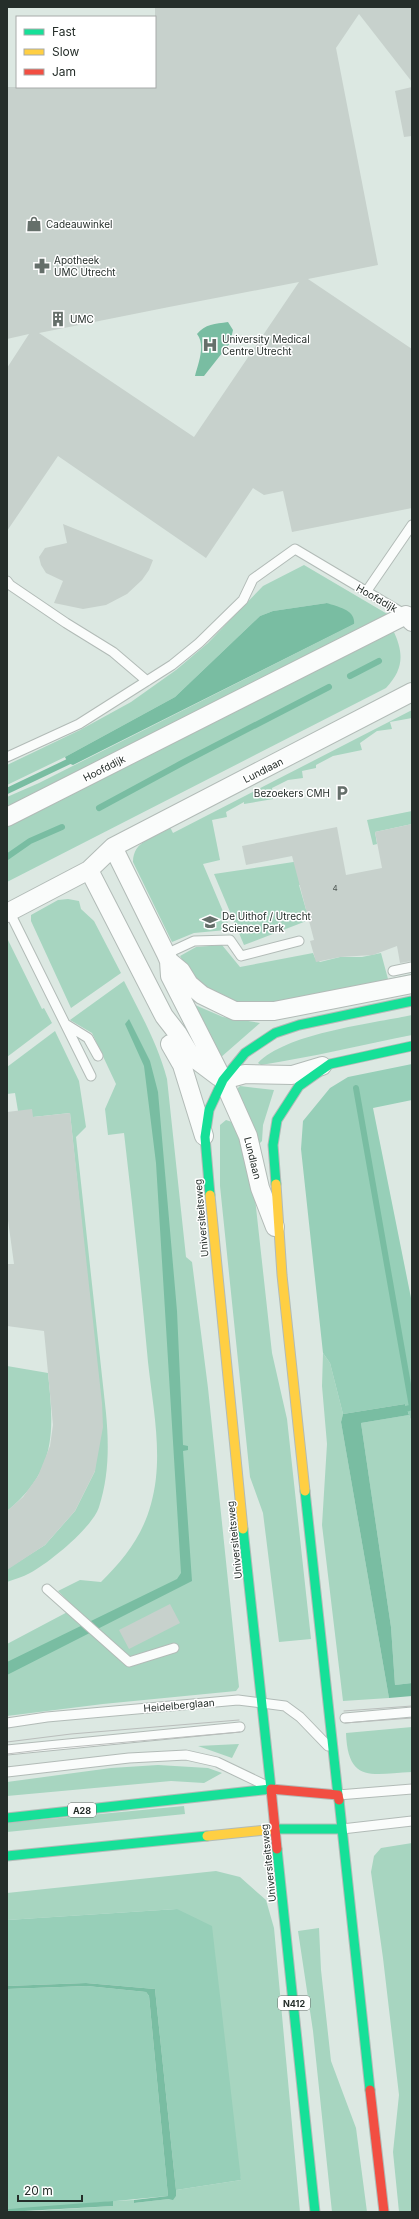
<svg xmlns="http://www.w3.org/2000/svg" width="419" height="2219" font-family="Inter,sans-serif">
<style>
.green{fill:#a7d5c0}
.forest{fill:#97cfb8}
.water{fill:#79bda2}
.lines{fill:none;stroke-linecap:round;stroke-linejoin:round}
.stream{stroke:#79bda2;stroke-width:6}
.building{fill:#c7d1cc;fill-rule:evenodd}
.lane-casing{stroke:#b2bbb7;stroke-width:11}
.street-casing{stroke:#b2bbb7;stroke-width:20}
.fast-casing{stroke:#b2bbb7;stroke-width:11}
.slow-casing{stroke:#b2bbb7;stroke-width:11}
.jam-casing{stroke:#b2bbb7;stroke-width:11}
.lane{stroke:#fafcfb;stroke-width:9}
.street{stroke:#fafcfb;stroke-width:18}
.fast{stroke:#16e098;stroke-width:9}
.slow{stroke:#ffcf43;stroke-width:9}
.jam{stroke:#f24e42;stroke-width:9}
.tram{stroke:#babebc;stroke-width:1}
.labels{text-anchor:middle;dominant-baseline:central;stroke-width:3;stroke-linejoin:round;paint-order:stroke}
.number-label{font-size:8px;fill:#4f5854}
.shield{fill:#fff;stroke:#666d6a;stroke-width:1}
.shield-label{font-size:9px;font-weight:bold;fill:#252e2a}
.poi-label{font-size:10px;fill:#252e2a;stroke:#fff;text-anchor:start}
.street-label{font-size:10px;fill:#252e2a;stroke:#fff}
</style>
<rect width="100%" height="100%" fill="#dce8e2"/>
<!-- green -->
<path class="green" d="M304,565L389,615L7,812V797L39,783L354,624L327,603L273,611L260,616L175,697L65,757L7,785V765L80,730L131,702L176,670L208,643L263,586Z
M393,630C404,653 404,669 386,688L7,882V825Z
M412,710V718L390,722L392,729L377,731L360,743L362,750L333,756L316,765V768L302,771L303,778L288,780L272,788L273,799L244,804V802L226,812L227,817L212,820L220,860L203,864L230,928L226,930L194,933L172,942L133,862C133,840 155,838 170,827L173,833Z
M412,811V824L375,832L377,844L373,845L367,820Z
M313,859L317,882L299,885L309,920L244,945L214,874Z
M68,899L79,901L81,909L94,921L121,973L71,1008L31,921V915L58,900Z
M7,938L42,1009L44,1008L52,1023L7,1057Z
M222,945L240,967L313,953L315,958L320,962L340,957H362L381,953L388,979L412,974V979C368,988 324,998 280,1002C269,1003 257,1006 246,1005C219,1003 193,979 180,956L196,947Z
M124,981C140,1013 158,1044 167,1079L186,1257L192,1262L208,1388L239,1687L236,1691L103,1704L7,1716V1644L75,1608L58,1591L80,1580L101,1582C124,1559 142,1537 151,1504C164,1458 153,1409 148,1362C141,1286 133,1209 124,1133L108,1135L105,1109L116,1084L92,1033L70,1020Z
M195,1005L223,1017L260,1023L220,1058L193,1006Z
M412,1015V1035C362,1045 312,1057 261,1065L258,1063C287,1033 370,1024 412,1015Z
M55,1031L79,1081L86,1127L76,1137L106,1413C109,1445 109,1476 99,1507C93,1527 49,1563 30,1573C23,1577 14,1579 7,1582V1569L45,1545L75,1511L95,1471L98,1381L70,1113L33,1117L18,1111L15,1093L7,1094V1067Z
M240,1086L274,1090L263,1125L262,1141L258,1145L234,1092Z
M226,1120L235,1123L251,1162L272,1353L287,1419L311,1639L279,1642L263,1513L250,1477L220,1186V1125Z
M323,1353L330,1363L343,1414L341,1422L389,1698L343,1701L322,1525L327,1444L322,1386Z
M7,1366L48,1373C54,1431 57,1470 7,1511Z
M409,1415L412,1423V1683L395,1685L391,1627L361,1423Z
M412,1727V1772C372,1774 348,1784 346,1733Z
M239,1744L232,1758L198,1746Z
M158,1765L208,1768L222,1773L204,1783L171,1781L7,1796V1782L111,1768Z
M184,1806L185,1814L7,1832V1823Z
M412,1843V2212H399L393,2152L399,2095L383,1958L371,1872L374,1856L381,1848Z
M216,1871L240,1877L266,1900L274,1928L300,2212H17L113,2206V2201L134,2200V2203L169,2199L176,2196V2190L241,2180L177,1909L7,1920V1893Z
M319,1928L321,1970L331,2061L356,2128L367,2212H332L313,2031L298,1931Z"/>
<!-- forest -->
<path class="forest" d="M412,1064V1100L373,1108L412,1303V1423L405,1404L343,1414L330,1363L323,1353L301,1149L303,1121L330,1088L348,1077Z
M177,1909L212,1926L241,2180L176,2190L155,1989L86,1983L7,1986V1920Z
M87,1986L146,1992L149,1996L168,2196L42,2208L7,2209V1989Z"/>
<!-- water -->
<path class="water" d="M228,322L233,330L230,343L204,376H195C198,364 206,345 197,334C205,324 215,324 228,322Z
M327,603C338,607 356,610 354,624L73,765L68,763L65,757L175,697L260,616L273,611Z
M129,1019L150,1061L158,1092L177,1311L183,1445L188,1446V1450L183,1451L192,1581L7,1675V1662L177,1579L181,1573L156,1163L144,1066L125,1024Z
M405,1404L409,1415L361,1423L391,1627L395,1685L412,1683V1696L389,1698L341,1422L343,1414Z
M86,1983L155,1989L176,2190V2196L173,2200L169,2199L134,2203V2200L168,2196L149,1996L146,1992L87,1986L7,1989V1986Z
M113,2201V2206L7,2212V2209Z"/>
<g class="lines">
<!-- stream -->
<path class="stream" d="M350,676L379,661
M7,791L74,759
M99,808L182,763L329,687
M7,857L30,841L62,827
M356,1088L412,1407L406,1409"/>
</g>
<!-- building -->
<path class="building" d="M155,7H412V82L359,14L336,48L378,265L308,279L412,349V508L292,532L283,491L264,495L253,488L206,558L58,456L7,531V368L29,334L7,339V87H155ZM299,282L194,437L39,333L169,307Z
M412,87V136L404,137L395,91Z
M63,524L153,560L149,570L142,580L127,594L106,605L83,609L54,603L63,581L46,573L41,565L39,557L45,548L67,543Z
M412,824V961L400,963L397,946L373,955L340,957L316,962L310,941L314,940L292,856L246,865L242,846L337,827L346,875L382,868L375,832Z
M32,1109L33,1117L70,1113L102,1403L103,1427L95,1471L75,1511L45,1545L7,1570V1511L23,1497L38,1476L50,1446L53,1425L44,1331L7,1326V1264H14L7,1213V1112Z
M170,1604L180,1623L129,1649L119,1630Z"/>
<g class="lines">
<defs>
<path id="lane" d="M7,581L10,585L66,623L113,652L147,681
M366,592L412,525
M7,757L79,724L172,665L199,643L243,600L253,579L295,549L406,615
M9,911L91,1076
M166,954L194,941L230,940L241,956L299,941
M393,971L412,967
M67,1025L88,1038L98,1056
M47,1589L129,1662L174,1648
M345,1718L412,1712
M7,1723L47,1717L238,1700L285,1706L300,1717L328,1746
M7,1750L240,1727
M7,1772L129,1758L186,1755L217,1762L265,1785
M338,1795L412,1789
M342,1829L412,1821"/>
<path id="street" d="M7,817L406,615L412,622
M113,847L166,954L169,961L170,976L223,1080L248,1136L260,1188L275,1227
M89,870L164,1016L178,1034L191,1056L219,1077
M7,913L89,870L113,847L412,692
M169,961L181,971L189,984L202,995L235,1011H274L412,984
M170,1044L182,1065L204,1136
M223,1080L245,1074L292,1075L322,1066"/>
<path id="fast" d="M276,1184L273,1145L277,1120L299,1086L330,1064L412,1046
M210,1195L205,1137L209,1110L223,1080L245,1053L275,1033L299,1025L412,1001
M305,1491L338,1795
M243,1529L271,1789
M339,1800L370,2090
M7,1818L271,1789
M275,1829H342
M277,1849L315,2212
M7,1856L207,1836"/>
<path id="slow" d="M276,1184L282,1275L305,1491
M210,1195L243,1529
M207,1836L275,1829"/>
<path id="jam" d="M277,1849L271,1789L338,1795L339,1800
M370,2090L384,2212"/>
</defs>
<!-- lane casing -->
<use href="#lane" class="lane-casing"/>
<!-- street casing -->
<use href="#street" class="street-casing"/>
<!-- fast casing -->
<use href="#fast" class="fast-casing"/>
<!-- slow casing -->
<use href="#slow" class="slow-casing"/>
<!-- jam casing -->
<use href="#jam" class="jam-casing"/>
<!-- lane -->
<use href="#lane" class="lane"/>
<!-- street -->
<use href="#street" class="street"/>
<!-- fast -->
<use href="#fast" class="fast"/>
<!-- slow -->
<use href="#slow" class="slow"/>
<!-- jam -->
<use href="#jam" class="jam"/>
<!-- tram -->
<path class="tram" d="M344,1711L412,1706
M345,1723L412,1718
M7,1742L71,1734L239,1720
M7,1754L49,1749L240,1732"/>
</g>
<!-- icons -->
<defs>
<symbol id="shop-bare" viewBox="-9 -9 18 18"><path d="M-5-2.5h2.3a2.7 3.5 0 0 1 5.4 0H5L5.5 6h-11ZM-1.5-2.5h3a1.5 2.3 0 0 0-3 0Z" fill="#656f6a" stroke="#fff" stroke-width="2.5" paint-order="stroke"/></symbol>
<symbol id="pharmacy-bare" viewBox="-9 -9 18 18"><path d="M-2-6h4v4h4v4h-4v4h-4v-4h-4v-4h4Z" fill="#656f6a" stroke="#fff" stroke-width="2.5" paint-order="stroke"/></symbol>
<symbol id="building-bare" viewBox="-9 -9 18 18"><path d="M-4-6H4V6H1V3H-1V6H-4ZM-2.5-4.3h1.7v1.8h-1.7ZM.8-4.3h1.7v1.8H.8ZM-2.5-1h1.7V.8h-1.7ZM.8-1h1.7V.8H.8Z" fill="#656f6a" stroke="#fff" stroke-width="2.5" paint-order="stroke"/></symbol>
<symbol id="hospital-bare" viewBox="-9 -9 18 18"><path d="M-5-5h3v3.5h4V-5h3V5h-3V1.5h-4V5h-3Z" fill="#656f6a" stroke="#fff" stroke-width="2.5" paint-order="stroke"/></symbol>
<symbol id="parking-bare" viewBox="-9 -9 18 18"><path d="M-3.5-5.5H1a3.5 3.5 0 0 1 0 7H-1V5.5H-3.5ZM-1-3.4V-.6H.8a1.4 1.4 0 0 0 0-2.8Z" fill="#656f6a" stroke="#fff" stroke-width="2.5" paint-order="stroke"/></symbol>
<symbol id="university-bare" viewBox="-9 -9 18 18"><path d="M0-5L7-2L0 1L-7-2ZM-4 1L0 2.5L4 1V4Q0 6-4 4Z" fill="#656f6a" stroke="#fff" stroke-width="2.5" paint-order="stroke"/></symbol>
</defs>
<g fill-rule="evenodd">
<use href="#shop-bare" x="23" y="213" width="22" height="22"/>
<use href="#pharmacy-bare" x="31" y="255" width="22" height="22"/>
<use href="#building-bare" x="47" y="308" width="22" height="22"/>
<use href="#hospital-bare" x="199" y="334" width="22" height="22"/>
<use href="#parking-bare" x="331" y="782" width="22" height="22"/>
<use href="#university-bare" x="199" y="911" width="22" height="22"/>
</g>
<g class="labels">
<!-- number labels -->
<g class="number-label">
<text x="335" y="888">4</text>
</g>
<!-- shield labels -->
<g class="shield">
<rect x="68" y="1803" width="28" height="14" rx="3"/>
<rect x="278" y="1996" width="32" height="14" rx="3"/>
</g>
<g class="shield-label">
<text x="82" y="1810">A28</text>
<text x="294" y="2003">N412</text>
</g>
<!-- poi labels -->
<g class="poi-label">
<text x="46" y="224">Cadeauwinkel</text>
<text x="54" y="260">Apotheek<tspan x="54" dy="12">UMC Utrecht</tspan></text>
<text x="70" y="319">UMC</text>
<text x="222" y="339">University Medical<tspan x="222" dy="12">Centre Utrecht</tspan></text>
<text x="330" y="793" text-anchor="end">Bezoekers CMH</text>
<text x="222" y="916">De Uithof / Utrecht<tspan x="222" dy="12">Science Park</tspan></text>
</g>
<!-- street labels -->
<g class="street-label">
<text transform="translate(377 598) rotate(30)">Hoofddijk</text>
<text transform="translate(104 768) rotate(-27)">Hoofddijk</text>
<text transform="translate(263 770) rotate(-27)">Lundlaan</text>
<text transform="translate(253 1158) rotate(76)">Lundlaan</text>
<text transform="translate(201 1218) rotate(-95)">Universiteitsweg</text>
<text transform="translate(234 1540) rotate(-96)">Universiteitsweg</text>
<text transform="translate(179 1705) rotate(-5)">Heidelberglaan</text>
<text transform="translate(268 1863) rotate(-96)">Universiteitsweg</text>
</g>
</g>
<!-- border -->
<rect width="419" height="2219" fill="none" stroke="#252e2a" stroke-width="16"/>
<!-- legend -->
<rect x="16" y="16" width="140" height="72" fill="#ffffff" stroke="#a8abaa"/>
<rect x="24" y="29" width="20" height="6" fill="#16e098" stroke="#a8abaa"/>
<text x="52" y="36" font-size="12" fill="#252e2a">Fast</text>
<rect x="24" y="49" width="20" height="6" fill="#ffcf43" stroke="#a8abaa"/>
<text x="52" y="56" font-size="12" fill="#252e2a">Slow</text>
<rect x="24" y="69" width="20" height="6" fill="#f24e42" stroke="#a8abaa"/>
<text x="52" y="76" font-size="12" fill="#252e2a">Jam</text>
<!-- scale -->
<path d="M18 2195v6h64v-6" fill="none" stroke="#252e2a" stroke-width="2"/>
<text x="24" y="2195" font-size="12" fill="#252e2a" stroke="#ffffff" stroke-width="3" paint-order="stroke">20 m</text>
</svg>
